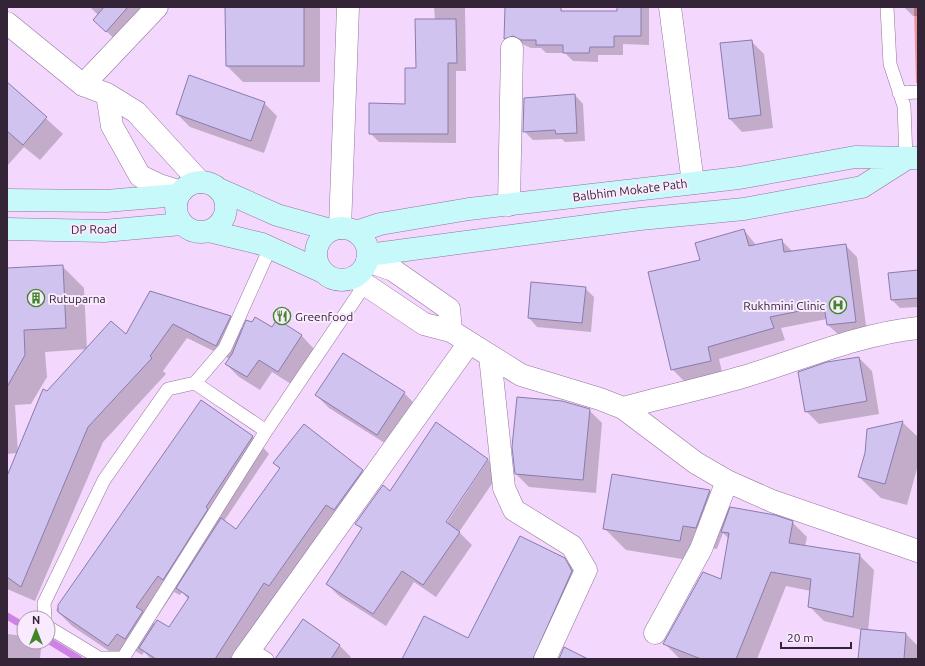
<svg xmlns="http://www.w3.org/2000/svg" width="925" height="666" font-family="Ubuntu,sans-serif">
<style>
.green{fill:#f59093}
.shadow{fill:#0003;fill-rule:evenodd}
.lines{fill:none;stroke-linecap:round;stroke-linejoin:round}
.stream{stroke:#cf82e6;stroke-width:7}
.building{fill:#d0c3f0;stroke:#8a7bad}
.service-casing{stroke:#94739e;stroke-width:14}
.minor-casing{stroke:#94739e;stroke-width:23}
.tertiary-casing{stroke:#94739e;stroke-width:23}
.secondary-casing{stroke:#94739e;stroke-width:23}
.service{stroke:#fff;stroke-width:13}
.minor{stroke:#fff;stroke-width:22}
.tertiary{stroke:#fff;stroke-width:22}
.secondary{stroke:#c7f8fa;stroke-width:22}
.labels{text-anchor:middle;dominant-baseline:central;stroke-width:4;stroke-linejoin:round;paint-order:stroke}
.street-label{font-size:12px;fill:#332537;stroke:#f9eafd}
.poi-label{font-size:12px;fill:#332537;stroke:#f9eafd;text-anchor:start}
</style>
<rect width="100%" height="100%" fill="#f4d7fd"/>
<!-- green -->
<path class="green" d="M918,7V83H916L914,8Z"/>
<!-- shadow -->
<path class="shadow" d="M90,7H164L119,43L106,31L98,15Z
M226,7H320V82H243L227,66Z
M434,7H465L466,71H456V143L379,142L370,133L406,105L435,20Z
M618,7H649V45L623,44V55H598V62L573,61L565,53H546L541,48H531L522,44L514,47L505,38L506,12H618Z
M904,7H918V16H913Z
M751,41L764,54L773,128L742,132L730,119Z
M7,83L63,134L40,160L24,147L7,166Z
M575,95L583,104L585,141L565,142L562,139L533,140L524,131Z
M264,103L277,116L264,153L190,127L177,114Z
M744,230L756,245L781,240L793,252L845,245L857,257L867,333L840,336L828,325L827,319L781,328L785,340L719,359L722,372L684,381L672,369L702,260Z
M62,266L84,288L87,349L126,336L150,292L230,316L243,329L272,328L302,336L314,349L291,384L272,372L260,390L239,377L226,364L230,359L187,338L163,371L166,374L103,442L35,601L7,589V478L18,453L7,454V269ZM87,349L18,453L15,405L31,404L47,377L45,352Z
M918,271V307L900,308L892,300Z
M585,288L594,297L591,332L537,327L529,318Z
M859,358L872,371L879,414L819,424L806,411Z
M404,393L417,406L391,447L329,408L316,395Z
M201,402L253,437L269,454L224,521L237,530L280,469L274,463L362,471L375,484L236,659H151L144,652L142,655L134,650L121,659L72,626L56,610ZM174,592L180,595L182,592L188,599L170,629L155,624L153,623Z
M589,410L602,423L596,493L529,487L516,474Z
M902,422L918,437V465L907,505L881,498L859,477Z
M436,424L488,460L500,472L459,532L472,545L436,597L414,582L386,626L339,596L327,584L362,529L356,524L390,492ZM486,460H488L444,527L442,525Z
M613,475L710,491L730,511L792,522L807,537L805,547L859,555L874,570L868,631L906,634L918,646V659H859L862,630L824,621L809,606L811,591L786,586L757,659H680L665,644L721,581L729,539L723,533L717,549L704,547L701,562L626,550L604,528Z
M564,559L579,574L553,659H403L468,639Z
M303,621L340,646L351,657L349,659H279Z
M7,634L24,636V642H34L41,649L40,659H7Z"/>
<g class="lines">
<!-- stream -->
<path class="stream" d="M7,616L24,626
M48,640L79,659"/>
</g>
<!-- building -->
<path class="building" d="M104,7H128L106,32L93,20Z
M225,7H304V66H226Z
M505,7H561V11H617V7H641V36H614V47H590L589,53H563V45H536V40H521L513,36L504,39Z
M415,19H456L457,63H448V134H369V103L405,104V68H416Z
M752,40L761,115L729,119L720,43Z
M189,75L265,102L251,141L176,114Z
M7,82L47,117L23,145L7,131Z
M575,94L577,133L556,134L555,130L523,132L524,98Z
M744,229L749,246L782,239L784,252L846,244L856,322L827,325L824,306L770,317L774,328L708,347L711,361L671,370L648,272L700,260L695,243Z
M63,265L66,328L24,330L25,355L7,387V268Z
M918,270V298L891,300L888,273Z
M531,282L586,287L582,323L528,318Z
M150,291L231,316L216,346L173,324L150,356L152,358L88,427L21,587L7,577V476L43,389L47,391L111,321L126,334Z
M255,317L272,327L277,319L302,335L278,372L259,360L247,377L225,364L232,354L246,320L252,322Z
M343,353L405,392L377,435L315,395Z
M859,357L867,401L805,412L798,372L827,362Z
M517,397L562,401L590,409L583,480L515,474L512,447Z
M201,400L253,436L206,507L208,509L163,580L158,576L136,607L143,611L125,639L117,634L108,646L58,612V605Z
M903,421L885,484L858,477L865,453L867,429Z
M436,422L488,459L446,522L460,532L423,585L402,571L373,614L326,584L362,528L355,524L383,485L390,491Z
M304,424L363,470L334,510L326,505L269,586L264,583L215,659H156L139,648L157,620L169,627L189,597L176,588L221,518L236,529L280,468L273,463Z
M612,474L710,490L696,528L683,526L680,541L603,529Z
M730,507L775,515L793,521L789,543L860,554L853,617L808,607L811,579L771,572L736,659H701L663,644L703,572L721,579L729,533L721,532Z
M520,536L565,558L572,571L533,659H402L424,616L468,638Z
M303,619L340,645L331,659H275Z
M861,629L906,633L904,659H858Z
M564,647L588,659H559Z"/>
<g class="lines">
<defs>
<path id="service" d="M887,7L890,64L904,106L906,159
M899,93L918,92
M195,383L225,348L270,248
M45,618L44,603L104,480L168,389L195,383L266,431L366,283
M48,627L99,658H123L266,431
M250,649L267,659"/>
<path id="minor" d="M670,7L693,183
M83,85L157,7
M509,205L512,48
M340,228L348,7
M367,261L393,270L449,309L451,331
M354,277L424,324L451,331L521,375L600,399L623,408L696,463L727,481L772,501L918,551
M490,356L504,488L514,510L572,546L586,570L545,659
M623,408C664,397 705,388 746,376C802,359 859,334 918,328
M655,633L701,549L727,481
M243,659L469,343"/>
<path id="tertiary" d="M7,23L83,85L107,94
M181,192L159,185L140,176L112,126L107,94L136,112L200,182"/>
<path id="secondary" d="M176 207a25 25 0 1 1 50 0a25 25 0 1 1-50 0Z
M221,190L277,215L331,230
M7,200L106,201L178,195
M316 254a26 26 0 1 1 52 0a26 26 0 1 1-52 0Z
M7,229L104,231L181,224
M209,231L262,244L323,272
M356,232L380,224L469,209L739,178L855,157L918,158
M368,255L640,219L744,209L862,187L906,159"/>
</defs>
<!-- service casing -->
<use href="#service" class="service-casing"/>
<!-- minor casing -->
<use href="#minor" class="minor-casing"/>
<!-- tertiary casing -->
<use href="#tertiary" class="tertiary-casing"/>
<!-- secondary casing -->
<use href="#secondary" class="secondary-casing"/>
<!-- service -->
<use href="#service" class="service"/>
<!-- minor -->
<use href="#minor" class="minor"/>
<!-- tertiary -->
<use href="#tertiary" class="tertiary"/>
<!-- secondary -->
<use href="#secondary" class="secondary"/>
</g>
<!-- icons -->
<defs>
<symbol id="building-ring" viewBox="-11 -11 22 22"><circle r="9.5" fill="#f9eafd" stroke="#438629" stroke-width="1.5"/><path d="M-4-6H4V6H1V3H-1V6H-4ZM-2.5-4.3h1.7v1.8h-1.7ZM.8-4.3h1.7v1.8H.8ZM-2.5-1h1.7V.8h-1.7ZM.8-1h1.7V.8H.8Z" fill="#438629"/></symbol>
<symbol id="hospital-ring" viewBox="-11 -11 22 22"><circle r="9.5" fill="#f9eafd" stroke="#438629" stroke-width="1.5"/><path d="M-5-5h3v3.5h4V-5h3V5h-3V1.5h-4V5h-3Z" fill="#438629"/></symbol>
<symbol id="restaurant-ring" viewBox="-11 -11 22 22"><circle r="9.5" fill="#f9eafd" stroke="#438629" stroke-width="1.5"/><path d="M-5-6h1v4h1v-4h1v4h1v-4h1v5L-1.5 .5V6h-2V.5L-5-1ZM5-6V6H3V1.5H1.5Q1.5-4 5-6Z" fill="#438629"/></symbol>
</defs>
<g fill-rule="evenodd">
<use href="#building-ring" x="26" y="288" width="20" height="20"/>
<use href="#hospital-ring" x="828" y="295" width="20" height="20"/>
<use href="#restaurant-ring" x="272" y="306" width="20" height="20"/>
</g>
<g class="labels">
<!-- street labels -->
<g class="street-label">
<text transform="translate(630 190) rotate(-7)">Balbhim Mokate Path</text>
<text transform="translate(94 229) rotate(-1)">DP Road</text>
</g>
<!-- poi labels -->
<g class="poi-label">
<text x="49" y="298">Rutuparna</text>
<text x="825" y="305" text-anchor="end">Rukhmini Clinic</text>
<text x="295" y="316">Greenfood</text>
</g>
</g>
<!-- border -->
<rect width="925" height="666" fill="none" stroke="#332537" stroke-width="16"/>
<!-- north arrow -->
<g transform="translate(36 630)"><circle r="19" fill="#f9eafd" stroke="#aa9bae"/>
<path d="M0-3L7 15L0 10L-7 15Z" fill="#438629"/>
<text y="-6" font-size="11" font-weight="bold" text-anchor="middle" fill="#332537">N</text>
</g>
<!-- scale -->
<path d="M781 642v6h70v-6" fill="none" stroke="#332537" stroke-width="2"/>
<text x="787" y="642" font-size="12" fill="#332537" stroke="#f9eafd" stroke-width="3" paint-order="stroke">20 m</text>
</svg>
